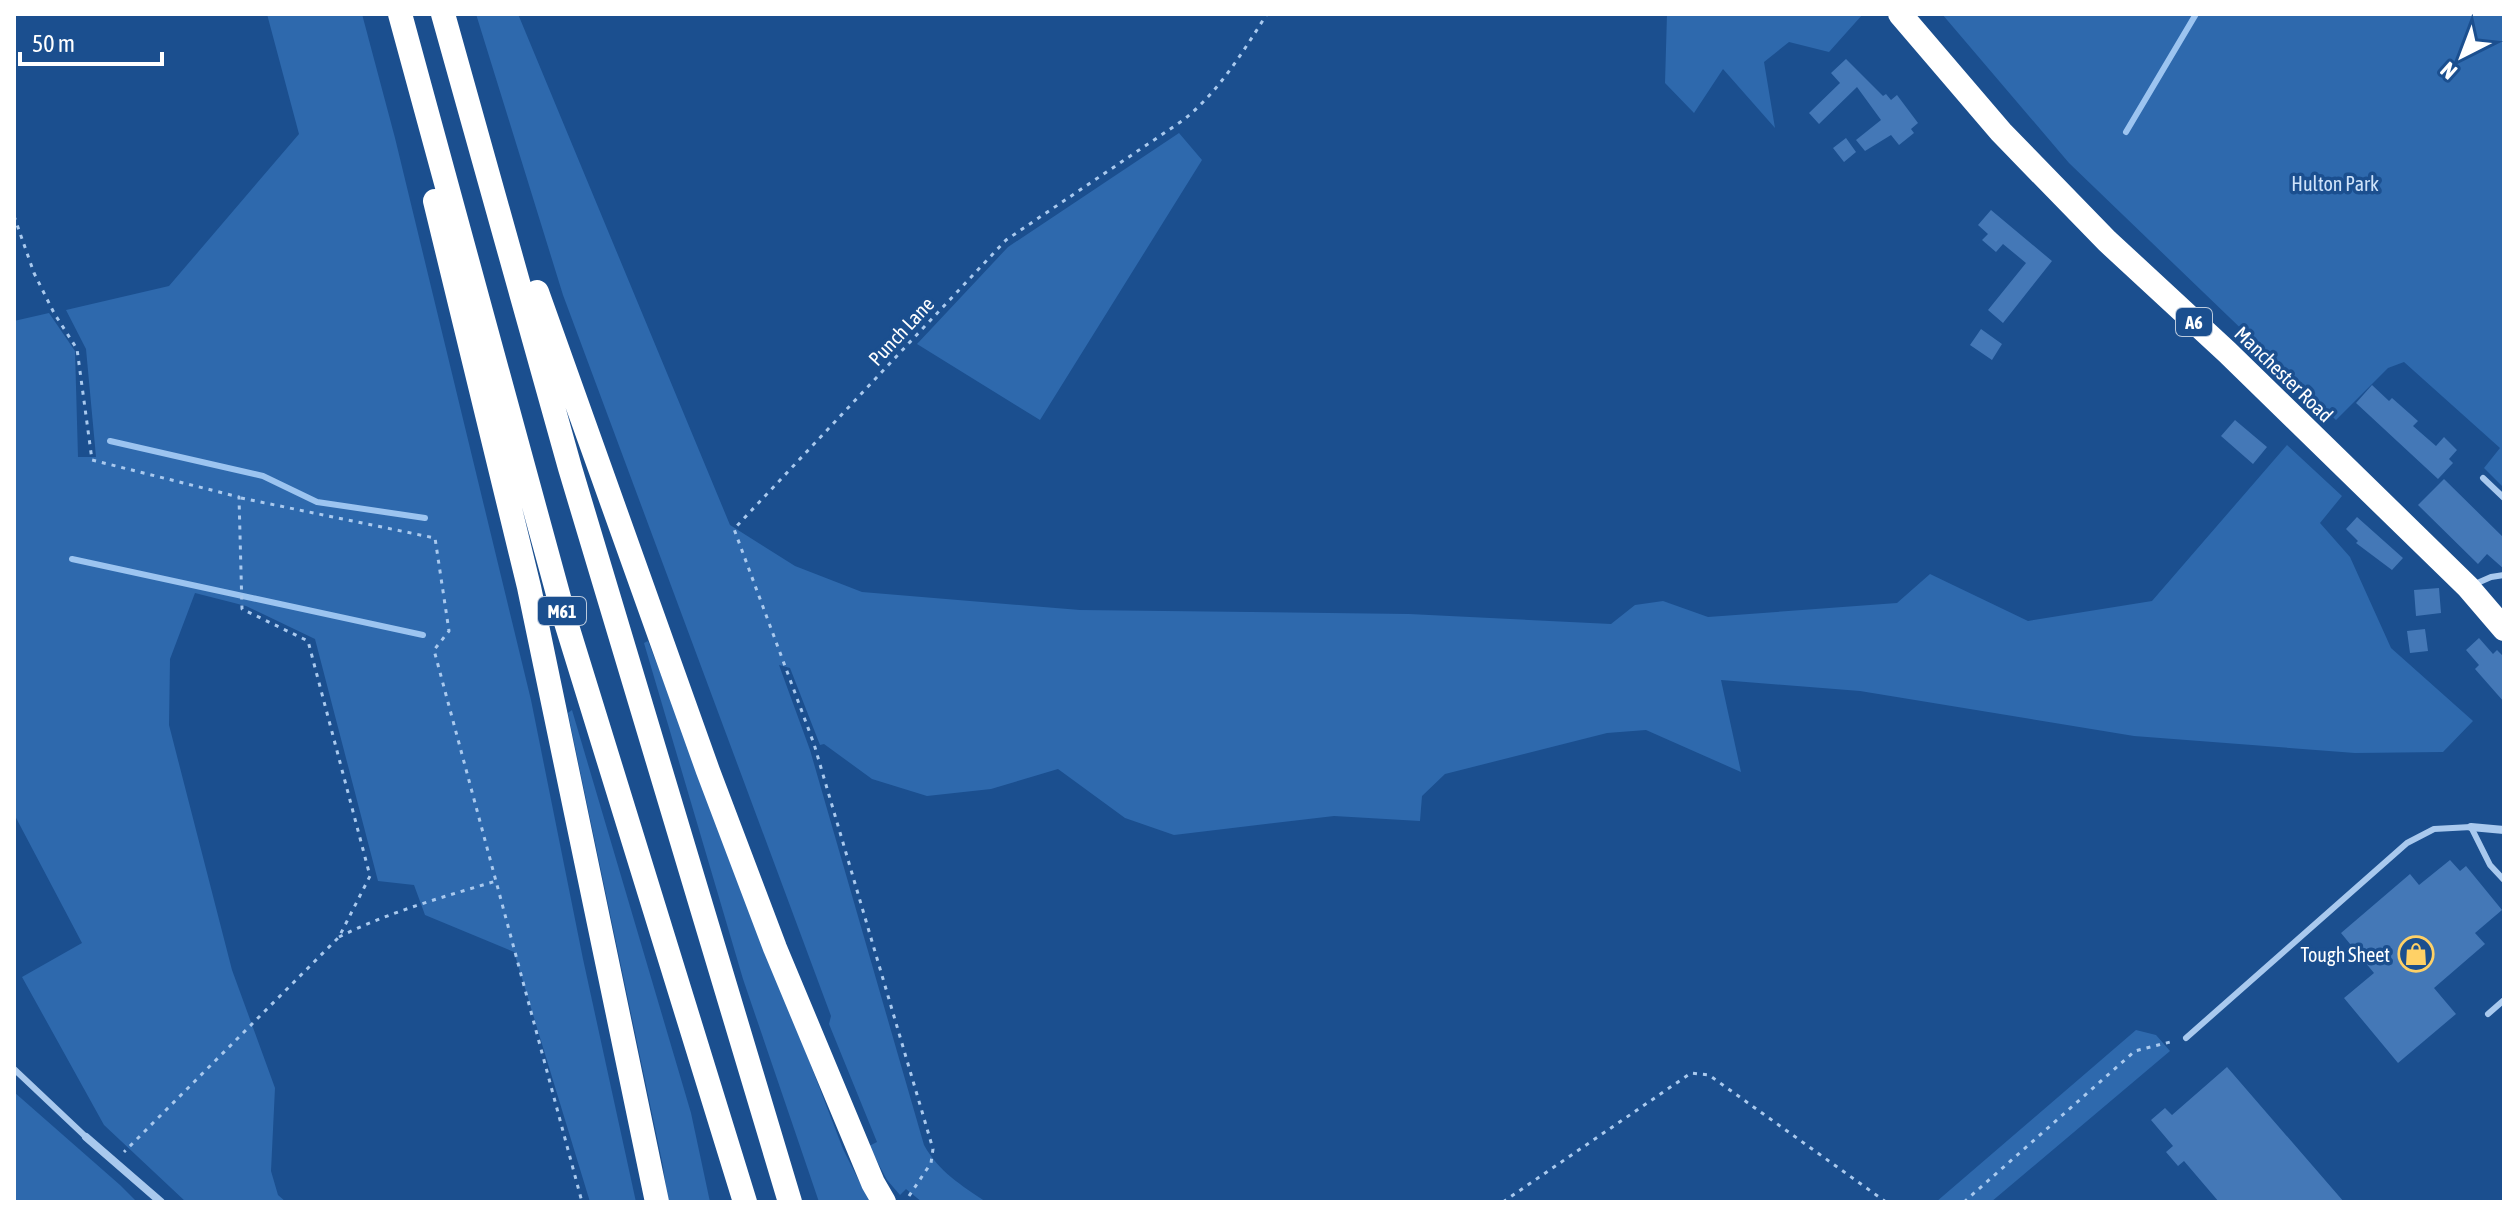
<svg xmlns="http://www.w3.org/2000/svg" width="2518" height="1216" font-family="'Asap Condensed',sans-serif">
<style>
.green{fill:#2e69ad}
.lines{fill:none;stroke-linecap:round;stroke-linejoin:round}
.stream{stroke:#9cc4f0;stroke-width:6}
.building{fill:#4478b7}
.path{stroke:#a9c9ee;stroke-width:3;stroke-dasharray:4 6;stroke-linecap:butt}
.lane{stroke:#a9c9ee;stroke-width:6}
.street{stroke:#a9c9ee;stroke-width:8}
.highway{stroke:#fff;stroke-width:24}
.labels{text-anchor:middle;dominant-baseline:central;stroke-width:7;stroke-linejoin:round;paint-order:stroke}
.shield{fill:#1b4f8f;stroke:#bbcadd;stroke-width:2}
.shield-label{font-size:18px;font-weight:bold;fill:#fff}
.park-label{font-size:20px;fill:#cfe3fa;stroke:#1b4f8f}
.street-label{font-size:20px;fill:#fff;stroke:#1b4f8f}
.poi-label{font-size:20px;fill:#fff;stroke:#1b4f8f;text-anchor:end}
</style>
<rect width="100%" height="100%" fill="#1b4f8f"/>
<!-- green -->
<path class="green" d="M267,14H362L395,138L531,700L583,959L636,1202H590L514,952L425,915L414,885L378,881L315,639L246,606L195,593L170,659L169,725L232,970L275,1088L271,1171L278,1195L286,1202H186L104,1125L22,977L82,943L14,814V321L49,313L75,351L78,457H96L86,349L66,310L169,286L299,134Z
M476,14H518L730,525L795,566L862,592L1080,610L1409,614L1611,624L1635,605L1663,601L1708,617L1897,603L1930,574L2028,621L2152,601L2287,445L2342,496L2320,523L2350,557L2391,648L2473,721L2443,752L2355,753L2134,736L1860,691L1721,680L1741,772L1646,730L1607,733L1445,774L1422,796L1420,821L1334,816L1174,835L1125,818L1058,769L991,789L927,796L872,779L824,744L820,745L790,668L779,665L810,750L924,1145C939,1172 961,1185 986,1202H922L906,1189L900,1195L887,1180L869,1146L877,1142L829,1024L831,1016L563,295Z
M1667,14H1863L1829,52L1789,42L1764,62L1775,128L1723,69L1694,113L1665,83Z
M1942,14H2504V488L2484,468L2500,448L2404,362L2388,368L2336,420L2069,163Z
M1179,133L1202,160L1040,420L917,344L1008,247Z
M648,641L843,1149L863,1189L872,1202H819L743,979L644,643Z
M572,710L691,1113L710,1202H668L663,1166L568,713Z
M2136,1030L2156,1035L2170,1051L1991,1202H1936Z
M14,1092L120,1185L137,1202H14Z"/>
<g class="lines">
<!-- stream -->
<path class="stream" d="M2126,132L2196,14
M110,441L263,476L317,502L425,518
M72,559L423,635"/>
</g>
<!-- building -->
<path class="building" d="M1846,59L1883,96L1886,94L1891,100L1897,95L1918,123L1911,129L1914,133L1899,145L1891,135L1865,151L1856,140L1881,120L1857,87L1819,124L1809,113L1840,83L1831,73Z
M1846,138L1856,152L1844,162L1833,148Z
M1991,210L2052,261L2003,323L1988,310L2026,263L2003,244L1996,252L1982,240L1988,234L1978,225Z
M1981,329L2002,344L1992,360L1970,345Z
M2372,385L2389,401L2392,398L2418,421L2413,426L2436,446L2444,437L2457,450L2449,459L2453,463L2438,479L2356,403Z
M2235,420L2267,447L2253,464L2221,436Z
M2444,479L2504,538V569L2487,554L2478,564L2418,505Z
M2357,517L2403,558L2392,570L2356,543L2358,541L2346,529Z
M2439,588L2441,613L2416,616L2414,590Z
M2425,629L2428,651L2410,653L2407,631Z
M2479,638L2493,654L2497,650L2504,657V702L2475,669L2479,665L2466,650Z
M2450,860L2460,871L2466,866L2502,910L2475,933L2485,944L2434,988L2456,1014L2398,1063L2344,998L2374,973L2341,933L2410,874L2419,885Z
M2227,1067L2344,1202H2219L2184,1161L2178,1166L2166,1152L2173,1146L2151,1120L2165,1108L2172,1115Z"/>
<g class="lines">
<!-- path -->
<path class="path" d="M14,216L34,273L54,313L77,349L92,460L239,497L242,609L308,641L370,876L339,937L124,1152
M241,498L435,538L449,631L434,650L582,1202
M339,937C389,912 443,897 496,881
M909,1196L931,1163L933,1149L814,744L734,529L1006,240L1182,121C1219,92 1242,53 1267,14
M1503,1202L1691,1073L1709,1075L1886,1202
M1964,1202L2135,1051L2174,1041"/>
<!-- lane -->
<path class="lane" d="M2483,478L2504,498
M2475,584L2491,577L2504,575
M2488,1014L2504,1000
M2186,1038L2407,843L2434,829L2471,827L2490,865L2504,880
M14,1069L86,1137"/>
<!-- street -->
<path class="street" d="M2471,827L2504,830
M86,1137L161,1202"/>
<!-- highway -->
<path class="highway" d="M400,14L564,616L745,1202
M443,14L570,468L790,1202
M1900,14L2001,132L2107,241L2227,352L2468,587L2504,629
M435,201L529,587L657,1202
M537,292L708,771L775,948L873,1183L884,1202"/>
</g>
<!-- icons -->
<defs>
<symbol id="shop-ring" viewBox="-11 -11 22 22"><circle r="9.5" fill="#1b4f8f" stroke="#ffd166" stroke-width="1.5"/><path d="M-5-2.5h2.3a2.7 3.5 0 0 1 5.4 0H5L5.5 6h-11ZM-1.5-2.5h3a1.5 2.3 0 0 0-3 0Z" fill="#ffd166"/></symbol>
</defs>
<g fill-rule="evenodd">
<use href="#shop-ring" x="2396" y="934" width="40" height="40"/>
</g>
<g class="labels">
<!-- shield labels -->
<g class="shield">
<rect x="2176" y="308" width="36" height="28" rx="6"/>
<rect x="538" y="597" width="48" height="28" rx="6"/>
</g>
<g class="shield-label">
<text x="2194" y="322">A6</text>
<text x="562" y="611">M61</text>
</g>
<!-- park labels -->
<g class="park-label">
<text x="2335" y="183">Hulton Park</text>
</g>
<!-- street labels -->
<g class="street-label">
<text transform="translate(901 331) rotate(-47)">Punch Lane</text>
<text transform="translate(2284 374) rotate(44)">Manchester Road</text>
</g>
<!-- poi labels -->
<g class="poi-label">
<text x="2390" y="954">Tough Sheet</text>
</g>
</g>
<!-- border -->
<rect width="2518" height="1216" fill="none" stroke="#ffffff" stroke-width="32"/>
<!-- north arrow -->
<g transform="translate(2462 56) rotate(222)" stroke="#1b4f8f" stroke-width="6" paint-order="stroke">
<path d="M0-6L14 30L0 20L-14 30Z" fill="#ffffff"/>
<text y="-12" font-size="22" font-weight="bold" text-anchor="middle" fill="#ffffff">N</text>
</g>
<!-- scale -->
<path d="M20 52v12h142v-12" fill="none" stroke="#ffffff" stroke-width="4"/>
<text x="32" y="52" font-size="24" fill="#ffffff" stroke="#1b4f8f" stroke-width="6" paint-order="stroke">50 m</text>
</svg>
